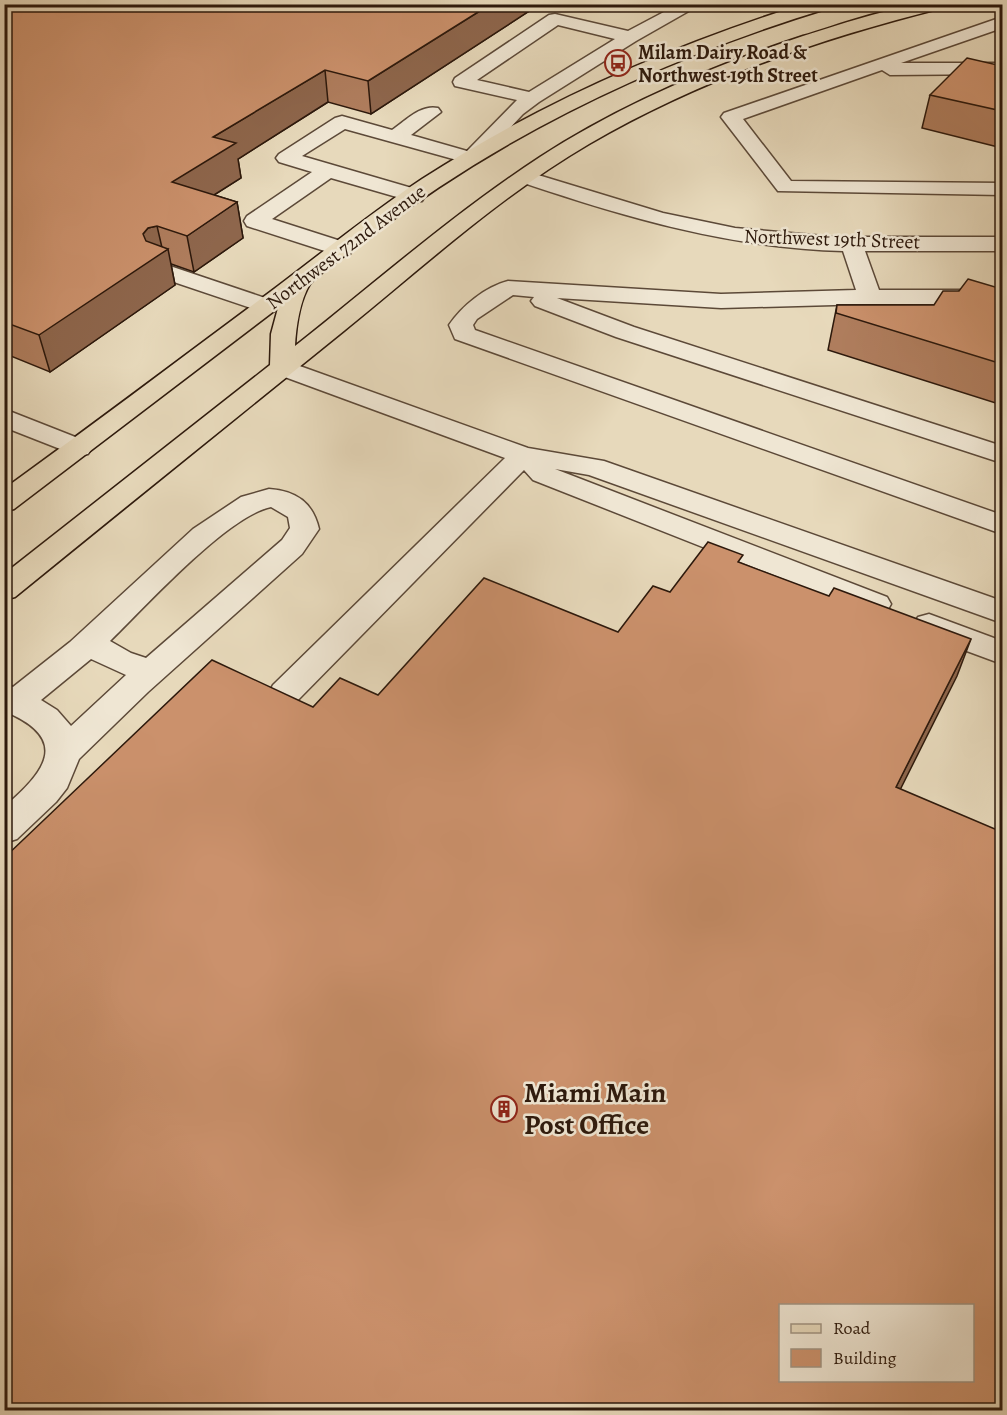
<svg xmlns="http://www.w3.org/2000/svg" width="1007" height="1415" font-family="Alegreya,serif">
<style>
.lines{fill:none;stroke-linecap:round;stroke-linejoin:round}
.minor-casing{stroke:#5c4938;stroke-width:3}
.major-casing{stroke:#2d190c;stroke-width:3}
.minor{fill:#efe6d3;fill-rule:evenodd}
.major{fill:#e7d9bb;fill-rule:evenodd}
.wall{fill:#af7d5d;stroke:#2d190c;stroke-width:1.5}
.shaded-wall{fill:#8e664c;stroke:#2d190c;stroke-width:1.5}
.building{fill:#cb916c;stroke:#2d190c;stroke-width:1.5;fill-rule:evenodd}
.labels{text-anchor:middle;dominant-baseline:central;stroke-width:5;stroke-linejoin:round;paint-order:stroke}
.far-poi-label{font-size:20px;font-weight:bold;fill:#2d190c;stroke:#efe6d3;text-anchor:start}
.far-street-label{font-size:20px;fill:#2d190c;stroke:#efe6d3}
.near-poi-label{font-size:28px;font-weight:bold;fill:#2d190c;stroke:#efe6d3;text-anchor:start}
</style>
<rect width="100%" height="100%" fill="#e7d9bb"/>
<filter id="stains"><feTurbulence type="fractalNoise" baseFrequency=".00333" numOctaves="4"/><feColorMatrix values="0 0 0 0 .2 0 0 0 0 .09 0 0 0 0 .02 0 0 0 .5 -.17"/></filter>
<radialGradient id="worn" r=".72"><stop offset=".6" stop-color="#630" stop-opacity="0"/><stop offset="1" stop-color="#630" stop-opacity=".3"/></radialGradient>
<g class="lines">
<defs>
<path id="minor" d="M679,4H701L636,41L539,102L523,114L478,162H464L345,129L302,156L422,191L425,196L422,201L414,202L331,178L272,219L350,244L353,249L350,254L342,256L334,254L247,226L244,221L247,216L312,172L279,162L276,158L279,154L335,118L342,116L392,130C405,121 421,104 438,108L441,112L411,135L467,151L517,100L455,86L453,82L455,78L549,15L555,14L628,31ZM558,25L615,39L529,92L477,80Z
M1002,17V28L901,63H1002V74L890,75L882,70L743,119L791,181L1002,183V195L778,191L721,117L724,113Z
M525,171L663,213L735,228L835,237H1002V251H865L879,290H1002V304H870L721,308L557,298L634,327L1002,446V463L616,337L535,306L531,301L534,297L513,295L477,319L473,325L475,330L1002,515V534L455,339L449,325C462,306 485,287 508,281L721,294L856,290L843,251C729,248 624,217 518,181L515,177L518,173Z
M164,264L274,301L278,306L274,311L266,313L156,276L153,271L156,266Z
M283,360L528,448L604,461L1002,601V623L589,475L555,469L887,597L891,604L887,611L876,615L865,611L533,480L524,470L297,701L285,705L273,701L269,693L273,685L505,458L274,373L270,368L274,363Z
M4,409L88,442L92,448L88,454L78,456L4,427Z
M269,489C297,491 313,503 319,529L302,554L148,692L79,759L67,788L56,802L17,839L4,843V807C45,772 72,739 4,711V684L13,687L70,642L193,529L241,497ZM271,507L288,517L290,528L282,540L146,658L131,653L110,641C144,608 227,516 271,507ZM91,659L126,675L71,726L57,710L41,700Z
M929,614L1002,641V664L918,633L913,625L918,617Z"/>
<path id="major" d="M804,4H831L829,8C665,58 507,131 371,236C359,246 317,274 310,284C300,300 296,327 295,346C376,282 453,214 540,157C620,105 712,66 803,36C850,22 895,4 944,4L942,8C819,39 699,80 589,144C500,196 424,266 345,330C235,419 124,508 15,597L4,600V574L270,365L271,334L278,308L14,509L4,512V489C95,423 184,356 274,289C323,252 371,213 422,179C540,103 670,46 804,4Z"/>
</defs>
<!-- minor casing -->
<use href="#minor" class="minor-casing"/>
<!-- major casing -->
<use href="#major" class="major-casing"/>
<!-- minor -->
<use href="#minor" class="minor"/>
<!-- major -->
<use href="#major" class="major"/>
</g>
<!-- wall -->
<path class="wall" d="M4,4H540L371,114L328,102L238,159L241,178L214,195L237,202L243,238L194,272L171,264L175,285L50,372L11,356L4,361Z
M1002,66V148L922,128L930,95Z
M1002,289V405L828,350L837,305H934L959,291Z"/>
<!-- shaded-wall -->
<path class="shaded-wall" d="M491,4H540L371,114L368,81Z
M325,70L328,102L238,159L241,178L179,217L172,182L213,137Z
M237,202L243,238L194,272L187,236Z
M157,226L163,252L168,249L175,285L50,372L39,335L143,234L148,228Z
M4,335L11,356L4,361Z
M971,639L957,676L883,824L896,787Z"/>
<!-- building -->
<path class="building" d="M4,4H491L368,81L325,70L213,137L236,143L172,182L237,202L187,236L157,226L148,228L143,234L146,241L168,249L39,335L4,322Z
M967,58L1002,66V111L930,95Z
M968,279L1002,289V364L836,313L837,305H934L943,291H959Z
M708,542L743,555L738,562L829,596L834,588L971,639L896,787L1002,832V1410H4V858L212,660L313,707L340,678L378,695L484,578L618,632L653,586L670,592ZM780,1305H972V1380H780Z"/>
<!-- icons -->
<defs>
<symbol id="bus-ring" viewBox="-11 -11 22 22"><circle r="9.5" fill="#efe6d3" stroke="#8f2418" stroke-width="1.5"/><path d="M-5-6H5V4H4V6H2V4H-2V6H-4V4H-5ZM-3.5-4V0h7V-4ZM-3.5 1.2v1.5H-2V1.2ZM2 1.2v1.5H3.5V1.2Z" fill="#8f2418"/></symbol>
<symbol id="building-ring" viewBox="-11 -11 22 22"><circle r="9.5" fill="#efe6d3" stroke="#8f2418" stroke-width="1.5"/><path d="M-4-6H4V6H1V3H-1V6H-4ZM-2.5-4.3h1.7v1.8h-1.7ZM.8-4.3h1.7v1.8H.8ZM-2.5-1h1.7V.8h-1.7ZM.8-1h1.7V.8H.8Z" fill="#8f2418"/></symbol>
</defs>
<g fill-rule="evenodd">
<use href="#bus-ring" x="603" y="48" width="30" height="30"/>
<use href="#building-ring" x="489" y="1094" width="30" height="30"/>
</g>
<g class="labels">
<!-- far-poi labels -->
<g class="far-poi-label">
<text x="638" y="52">Milam Dairy Road &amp;<tspan x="638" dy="23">Northwest 19th Street</tspan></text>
</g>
<!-- far-street labels -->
<g class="far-street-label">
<text transform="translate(832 239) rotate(2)">Northwest 19th Street</text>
<text transform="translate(346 247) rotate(-37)">Northwest 72nd Avenue</text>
</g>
<!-- near-poi labels -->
<g class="near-poi-label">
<text x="524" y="1093">Miami Main<tspan x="524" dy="32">Post Office</tspan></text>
</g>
</g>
<!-- margin -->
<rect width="1007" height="1415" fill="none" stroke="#e7d9bb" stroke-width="24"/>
<rect x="6" y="6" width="995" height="1403" fill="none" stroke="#2d190c" stroke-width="3"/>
<rect x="12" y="12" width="983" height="1391" fill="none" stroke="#2d190c" stroke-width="1.5"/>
<!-- legend -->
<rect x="779" y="1304" width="195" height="78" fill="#efe6d3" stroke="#a19483" stroke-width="1.5"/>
<rect x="791" y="1324" width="30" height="9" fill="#e7d9bb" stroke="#a19483" stroke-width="1.5"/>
<text x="833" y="1334" font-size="18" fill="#2d190c">Road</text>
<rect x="791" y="1349" width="30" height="18" fill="#cb916c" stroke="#a19483" stroke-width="1.5"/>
<text x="833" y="1364" font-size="18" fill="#2d190c">Building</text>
<rect width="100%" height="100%" filter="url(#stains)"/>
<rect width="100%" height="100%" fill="url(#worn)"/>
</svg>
